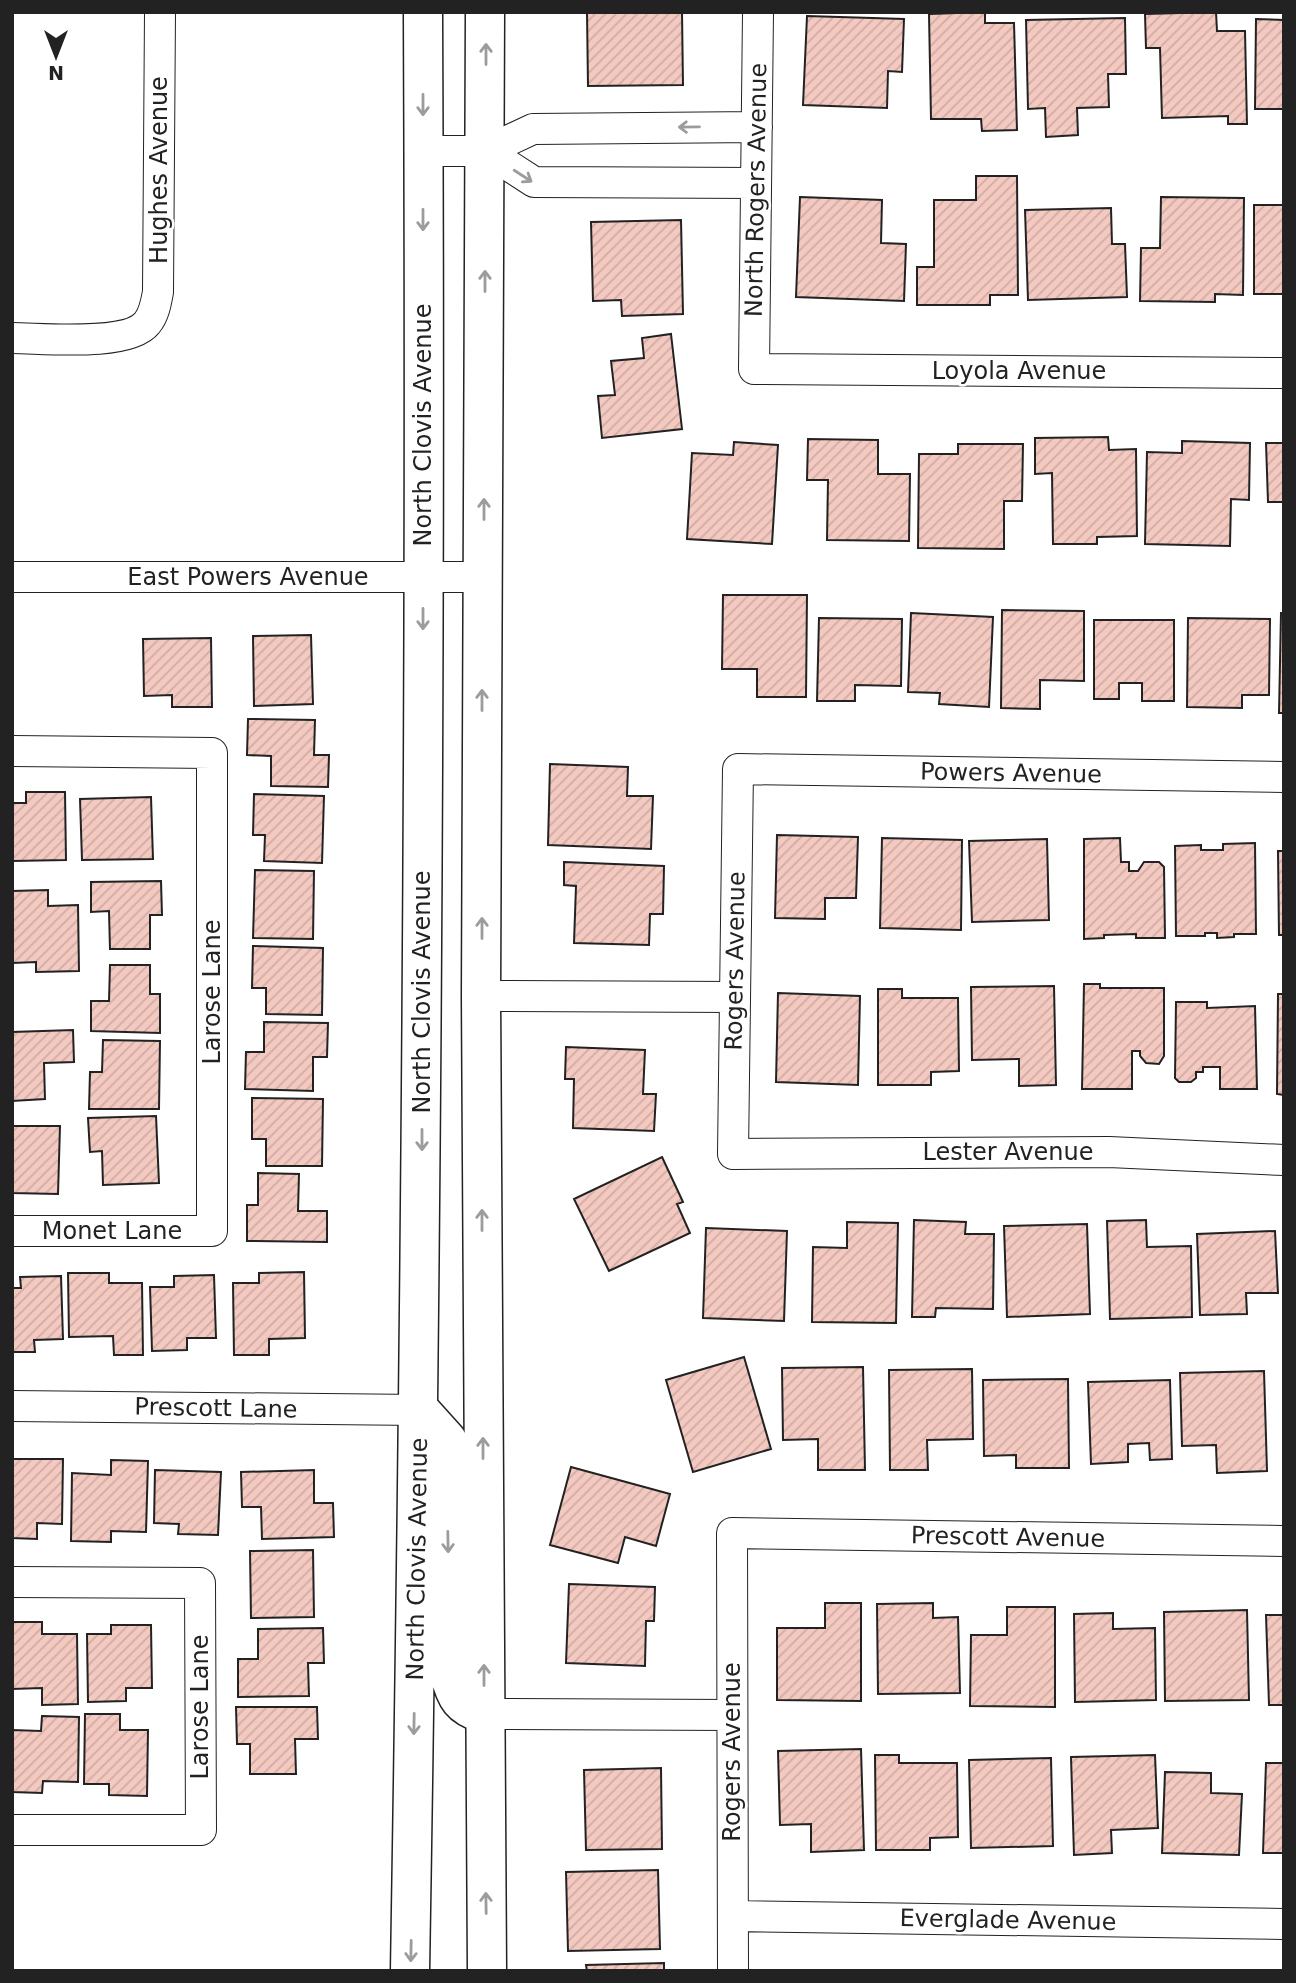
<svg xmlns="http://www.w3.org/2000/svg" width="1296" height="1983" font-family="'DejaVu Sans',sans-serif">
<style>
.building{fill:url(#building-hatch);stroke:#222;stroke-width:2}
.lines{fill:none;stroke-linecap:round;stroke-linejoin:round}
.minor-casing{stroke:#222;stroke-width:32}
.secondary-casing{stroke:#222;stroke-width:41}
.minor{stroke:#fff;stroke-width:30}
.secondary{stroke:#fff;stroke-width:38}
.oneway{stroke:#9c9c9c}
.labels{text-anchor:middle;dominant-baseline:central;stroke-width:5;stroke-linejoin:round;paint-order:stroke}
.street-label{font-size:24px;fill:#222;stroke:#fff}
</style>
<defs>
<pattern id="building-hatch" width="6" height="6" patternUnits="userSpaceOnUse" patternTransform="scale(1.75)"><rect width="6" height="6" fill="#f3c9c0"/><path d="M-1 1l2-2M0 6l6-6M5 7l2-2" fill="none" stroke="#d0aca5"/></pattern>
</defs>
<rect width="100%" height="100%" fill="#fff"/>
<!-- building -->
<path class="building" d="M587,12H682L683,85L588,86Z
M985,12V23H1014L1017,130L982,131L981,119H931L929,14Z
M1216,12L1217,31H1245L1247,124H1228V116L1162,118L1160,48H1146L1145,14Z
M807,16L904,19L902,72L888,71L887,108L803,105Z
M1125,18L1126,74H1108L1109,107L1077,108L1078,135L1046,137L1045,108L1028,109L1026,20Z
M1256,19L1284,20V109H1255Z
M976,176H1017L1018,295H990V305H917V267H934V200H976Z
M800,197L882,200L881,243L906,244L904,301L796,297Z
M1161,197L1244,198L1243,295L1215,294V302L1140,301L1141,248H1160Z
M1254,205H1284V307L1283,294H1254Z
M1111,208L1112,244H1125L1127,297L1028,300L1025,210Z
M681,220L683,314L622,316L621,300L593,301L591,222Z
M671,334L682,429L602,438L598,396L615,395L611,361L644,358L642,338Z
M1108,437L1109,450L1136,449L1137,536L1097,537V544H1053L1052,473L1035,474V438Z
M808,439L878,440V474H910L909,541L827,540L828,480H807Z
M1182,441L1250,443L1249,500L1231,499L1230,546L1145,544L1147,452L1182,453Z
M734,442L778,445L772,544L687,539L692,453L733,455Z
M1266,443H1284V502H1268Z
M958,444H1023L1022,501H1004V549L918,548L919,454H958Z
M723,595H807L806,697H757V669H722Z
M1002,610L1084,611V681L1040,680V709L1001,708Z
M911,613L993,617L989,707L939,704L940,693L908,692Z
M1281,613H1284V713H1279Z
M819,618L902,619L901,686L855,685V701H817Z
M1188,618L1270,619L1269,695H1242V708L1187,707Z
M1094,620H1174V701H1142V683H1119V699H1094Z
M311,635L313,704L254,706L253,636Z
M211,638L212,707H172V695L144,696L143,639Z
M248,719L315,720L314,755H329L328,787L271,786V756L247,755Z
M550,764L628,767L627,796H653L651,849L548,845Z
M26,792H65L66,860L12,861V803H26Z
M254,794L324,796L322,863L264,861L265,835H253Z
M151,797L153,859L82,860L80,799Z
M777,835L858,837L856,898H825V919L775,918Z
M882,838L962,840L961,930L880,928Z
M1120,838L1121,862H1129V871H1138L1144,862H1159L1164,867L1165,938H1136V934L1104,935V938L1084,939V839Z
M1047,839L1049,920L972,922L969,841Z
M1255,843L1256,934H1234V937L1217,938V933H1205V936H1176L1175,846L1201,845V850H1223V844Z
M1278,851H1284V935H1279Z
M564,862L664,866L663,914H650L649,945L574,943L576,886L564,885Z
M255,870L314,871L313,939L253,938Z
M161,881L162,915H150V949H110L109,911L91,912V882Z
M48,890V906L78,905L79,971L36,972V962L13,963L12,891Z
M253,946L323,948L322,1015L266,1014V988H252Z
M110,965H150V994H160V1033L91,1031V1001H109Z
M1084,984H1100V988H1164V1056L1159,1064L1146,1063L1140,1056V1051H1132V1089H1082Z
M1054,986L1056,1085L1019,1086V1059L972,1060L971,987Z
M878,989H902V998H958L959,1071L931,1072V1085H878Z
M778,993L860,996L858,1085L776,1082Z
M1278,994H1284V1095L1277,1094Z
M1176,1002H1207V1008L1255,1006L1257,1089H1220V1067H1203V1072H1196V1078L1191,1082H1179L1175,1078Z
M264,1022L328,1023L327,1057H313V1091L245,1089L246,1052H264Z
M73,1030L74,1062L44,1063L45,1099L12,1101V1032Z
M103,1040L160,1041L159,1109H89L90,1072H102Z
M566,1047L645,1050L643,1094H656L654,1131L573,1128L574,1079H565Z
M252,1098L323,1099L322,1166H266V1139H252Z
M156,1116L159,1183L103,1185L102,1151L90,1152L88,1118Z
M12,1126H60L58,1194L12,1193Z
M662,1157L683,1202L677,1204L690,1233L609,1271L574,1199Z
M258,1173L299,1174L298,1211H327V1242L247,1241V1205H258Z
M914,1220L966,1222L965,1234H994L993,1309L936,1308L935,1317H912Z
M1146,1220L1147,1247L1191,1246L1192,1317L1110,1319L1107,1221Z
M847,1222L898,1223L896,1323L812,1322L813,1247L847,1248Z
M1087,1224L1090,1314L1007,1317L1004,1226Z
M706,1228L787,1231L784,1321L703,1318Z
M1275,1231L1278,1293H1246L1247,1314L1200,1315L1197,1234Z
M304,1272L305,1338L269,1339V1355H234L233,1283H259V1273Z
M68,1273H109V1283H142L143,1355H114L113,1336L69,1337Z
M214,1275L216,1338H187V1350L152,1351L150,1287H174V1276Z
M61,1276L63,1339L34,1340L35,1352H12V1288H21L20,1277Z
M744,1357L771,1449L693,1472L666,1380Z
M863,1367L865,1470H818V1439L783,1440L782,1368Z
M972,1369L973,1439L927,1440L928,1470H890L889,1370Z
M1264,1371L1267,1471L1217,1473L1216,1445L1182,1446L1180,1373Z
M1068,1379L1069,1468H1016V1455L984,1456L983,1380Z
M1170,1380L1172,1459L1150,1460L1149,1443L1128,1444V1462L1091,1464L1088,1382Z
M12,1459H63L62,1524L37,1523V1539L12,1538Z
M111,1460L148,1461L146,1532L111,1531V1542L71,1541L72,1473L111,1475Z
M571,1467L670,1494L656,1546L625,1537L618,1563L550,1545Z
M155,1470L221,1472L218,1535L178,1534L179,1524L154,1523Z
M314,1470V1503H333L334,1537L262,1539L261,1507H242L241,1472Z
M313,1550L314,1617L251,1618L250,1551Z
M569,1584L655,1587L654,1621H646L645,1666L566,1663Z
M825,1603H861V1701L777,1700V1628H825Z
M933,1603V1618L958,1617L960,1693L878,1694L877,1604Z
M1007,1607H1055V1707L970,1706L971,1635H1007Z
M1247,1610L1249,1700L1165,1701L1164,1612Z
M1113,1613V1629L1155,1628L1156,1700L1075,1702L1074,1614Z
M1266,1615H1284V1705H1269Z
M12,1622H42V1634H77L78,1704L42,1705V1688L12,1689Z
M111,1625H151L152,1688H126V1701L88,1702L87,1634H111Z
M323,1628L324,1663H308L309,1696L238,1697V1659H258V1629Z
M236,1707H317L318,1739H295L296,1774H250V1744H237Z
M85,1714H120V1730H148L147,1796L109,1795V1784H84Z
M42,1716L79,1717L78,1782L43,1781L42,1793L12,1792V1730L41,1731Z
M861,1749L864,1850L811,1852V1824L780,1825L778,1751Z
M875,1755H899V1763H957L958,1837L930,1838V1850H876Z
M1155,1755L1158,1828L1111,1830L1112,1853L1074,1855L1071,1757Z
M1051,1758L1053,1846L971,1848L969,1760Z
M1266,1763H1284V1853H1263Z
M661,1768L662,1849L586,1850L584,1770Z
M1165,1772L1211,1773V1793L1242,1794L1239,1855L1162,1853Z
M658,1870L660,1949L568,1951L566,1872Z
M664,1963V1971H587L586,1965Z"/>
<g class="lines">
<defs>
<path id="minor" d="M758,12L754,369L1284,373
M424,151H486
M756,183L534,182L486,151L533,129L757,127
M12,338C43,338 128,347 147,323C154,315 156,303 158,292L160,12
M12,577H483
M12,751L212,753V1231H12
M1284,777L738,769L733,1154L1109,1152L1284,1160
M481,996L734,997
M12,1406L420,1410
M12,1582L200,1583L201,1830H12
M484,1714L732,1715
M733,1916L1284,1924
M733,1971L732,1533L1284,1541"/>
<path id="secondary" d="M485,12L481,996L487,1971
M420,1410L447,1440L449,1674C457,1698 459,1706 484,1714
M410,1971C421,1318 426,665 423,12"/>
</defs>
<!-- minor casing -->
<use href="#minor" class="minor-casing"/>
<!-- secondary casing -->
<use href="#secondary" class="secondary-casing"/>
<!-- minor -->
<use href="#minor" class="minor"/>
<!-- secondary -->
<use href="#secondary" class="secondary"/>
</g>
<!-- one-way arrows -->
<defs><path id="oneway-shaft" d="M-6 0H5M1.5-3L5.5 0L1.5 3" fill="none" stroke-width="1.6" stroke-linecap="round" stroke-linejoin="round" transform="scale(1.75)"/></defs>
<g class="oneway">
<use href="#oneway-shaft" transform="translate(486 54) rotate(-90)"/>
<use href="#oneway-shaft" transform="translate(423 105) rotate(90)"/>
<use href="#oneway-shaft" transform="translate(689 127) rotate(179)"/>
<use href="#oneway-shaft" transform="translate(523 176) rotate(33)"/>
<use href="#oneway-shaft" transform="translate(423 220) rotate(90)"/>
<use href="#oneway-shaft" transform="translate(485 281) rotate(-90)"/>
<use href="#oneway-shaft" transform="translate(484 509) rotate(-90)"/>
<use href="#oneway-shaft" transform="translate(423 619) rotate(90)"/>
<use href="#oneway-shaft" transform="translate(482 700) rotate(-90)"/>
<use href="#oneway-shaft" transform="translate(482 928) rotate(-90)"/>
<use href="#oneway-shaft" transform="translate(422 1140) rotate(90)"/>
<use href="#oneway-shaft" transform="translate(482 1220) rotate(-90)"/>
<use href="#oneway-shaft" transform="translate(483 1448) rotate(-90)"/>
<use href="#oneway-shaft" transform="translate(448 1542) rotate(89)"/>
<use href="#oneway-shaft" transform="translate(484 1675) rotate(-90)"/>
<use href="#oneway-shaft" transform="translate(414 1724) rotate(91)"/>
<use href="#oneway-shaft" transform="translate(486 1903) rotate(-91)"/>
<use href="#oneway-shaft" transform="translate(411 1951) rotate(91)"/>
</g>
<g class="labels">
<!-- street labels -->
<g class="street-label">
<text transform="translate(159 170) rotate(-90)">Hughes Avenue</text>
<text transform="translate(756 190) rotate(-89)">North Rogers Avenue</text>
<text x="1019" y="371">Loyola Avenue</text>
<text transform="translate(423 425) rotate(-90)">North Clovis Avenue</text>
<text x="248" y="577">East Powers Avenue</text>
<text transform="translate(1011 773) rotate(1)">Powers Avenue</text>
<text transform="translate(735 961) rotate(-89)">Rogers Avenue</text>
<text transform="translate(212 992) rotate(-90)">Larose Lane</text>
<text transform="translate(422 992) rotate(-90)">North Clovis Avenue</text>
<text x="1008" y="1152">Lester Avenue</text>
<text x="112" y="1231">Monet Lane</text>
<text transform="translate(216 1408) rotate(1)">Prescott Lane</text>
<text transform="translate(1008 1537) rotate(1)">Prescott Avenue</text>
<text transform="translate(417 1559) rotate(-89)">North Clovis Avenue</text>
<text transform="translate(200 1707) rotate(-90)">Larose Lane</text>
<text transform="translate(732 1752) rotate(-90)">Rogers Avenue</text>
<text transform="translate(1008 1920) rotate(1)">Everglade Avenue</text>
</g>
</g>
<!-- border -->
<rect width="1296" height="1983" fill="none" stroke="#222222" stroke-width="28"/>
<!-- north arrow -->
<g transform="translate(56 56) rotate(180)" stroke="#ffffff" stroke-width="5" paint-order="stroke">
<path d="M0-5L12 26L0 18L-12 26Z" fill="#222222"/>
<text y="-10" font-size="19" font-weight="bold" text-anchor="middle" fill="#222222">N</text>
</g>
</svg>
